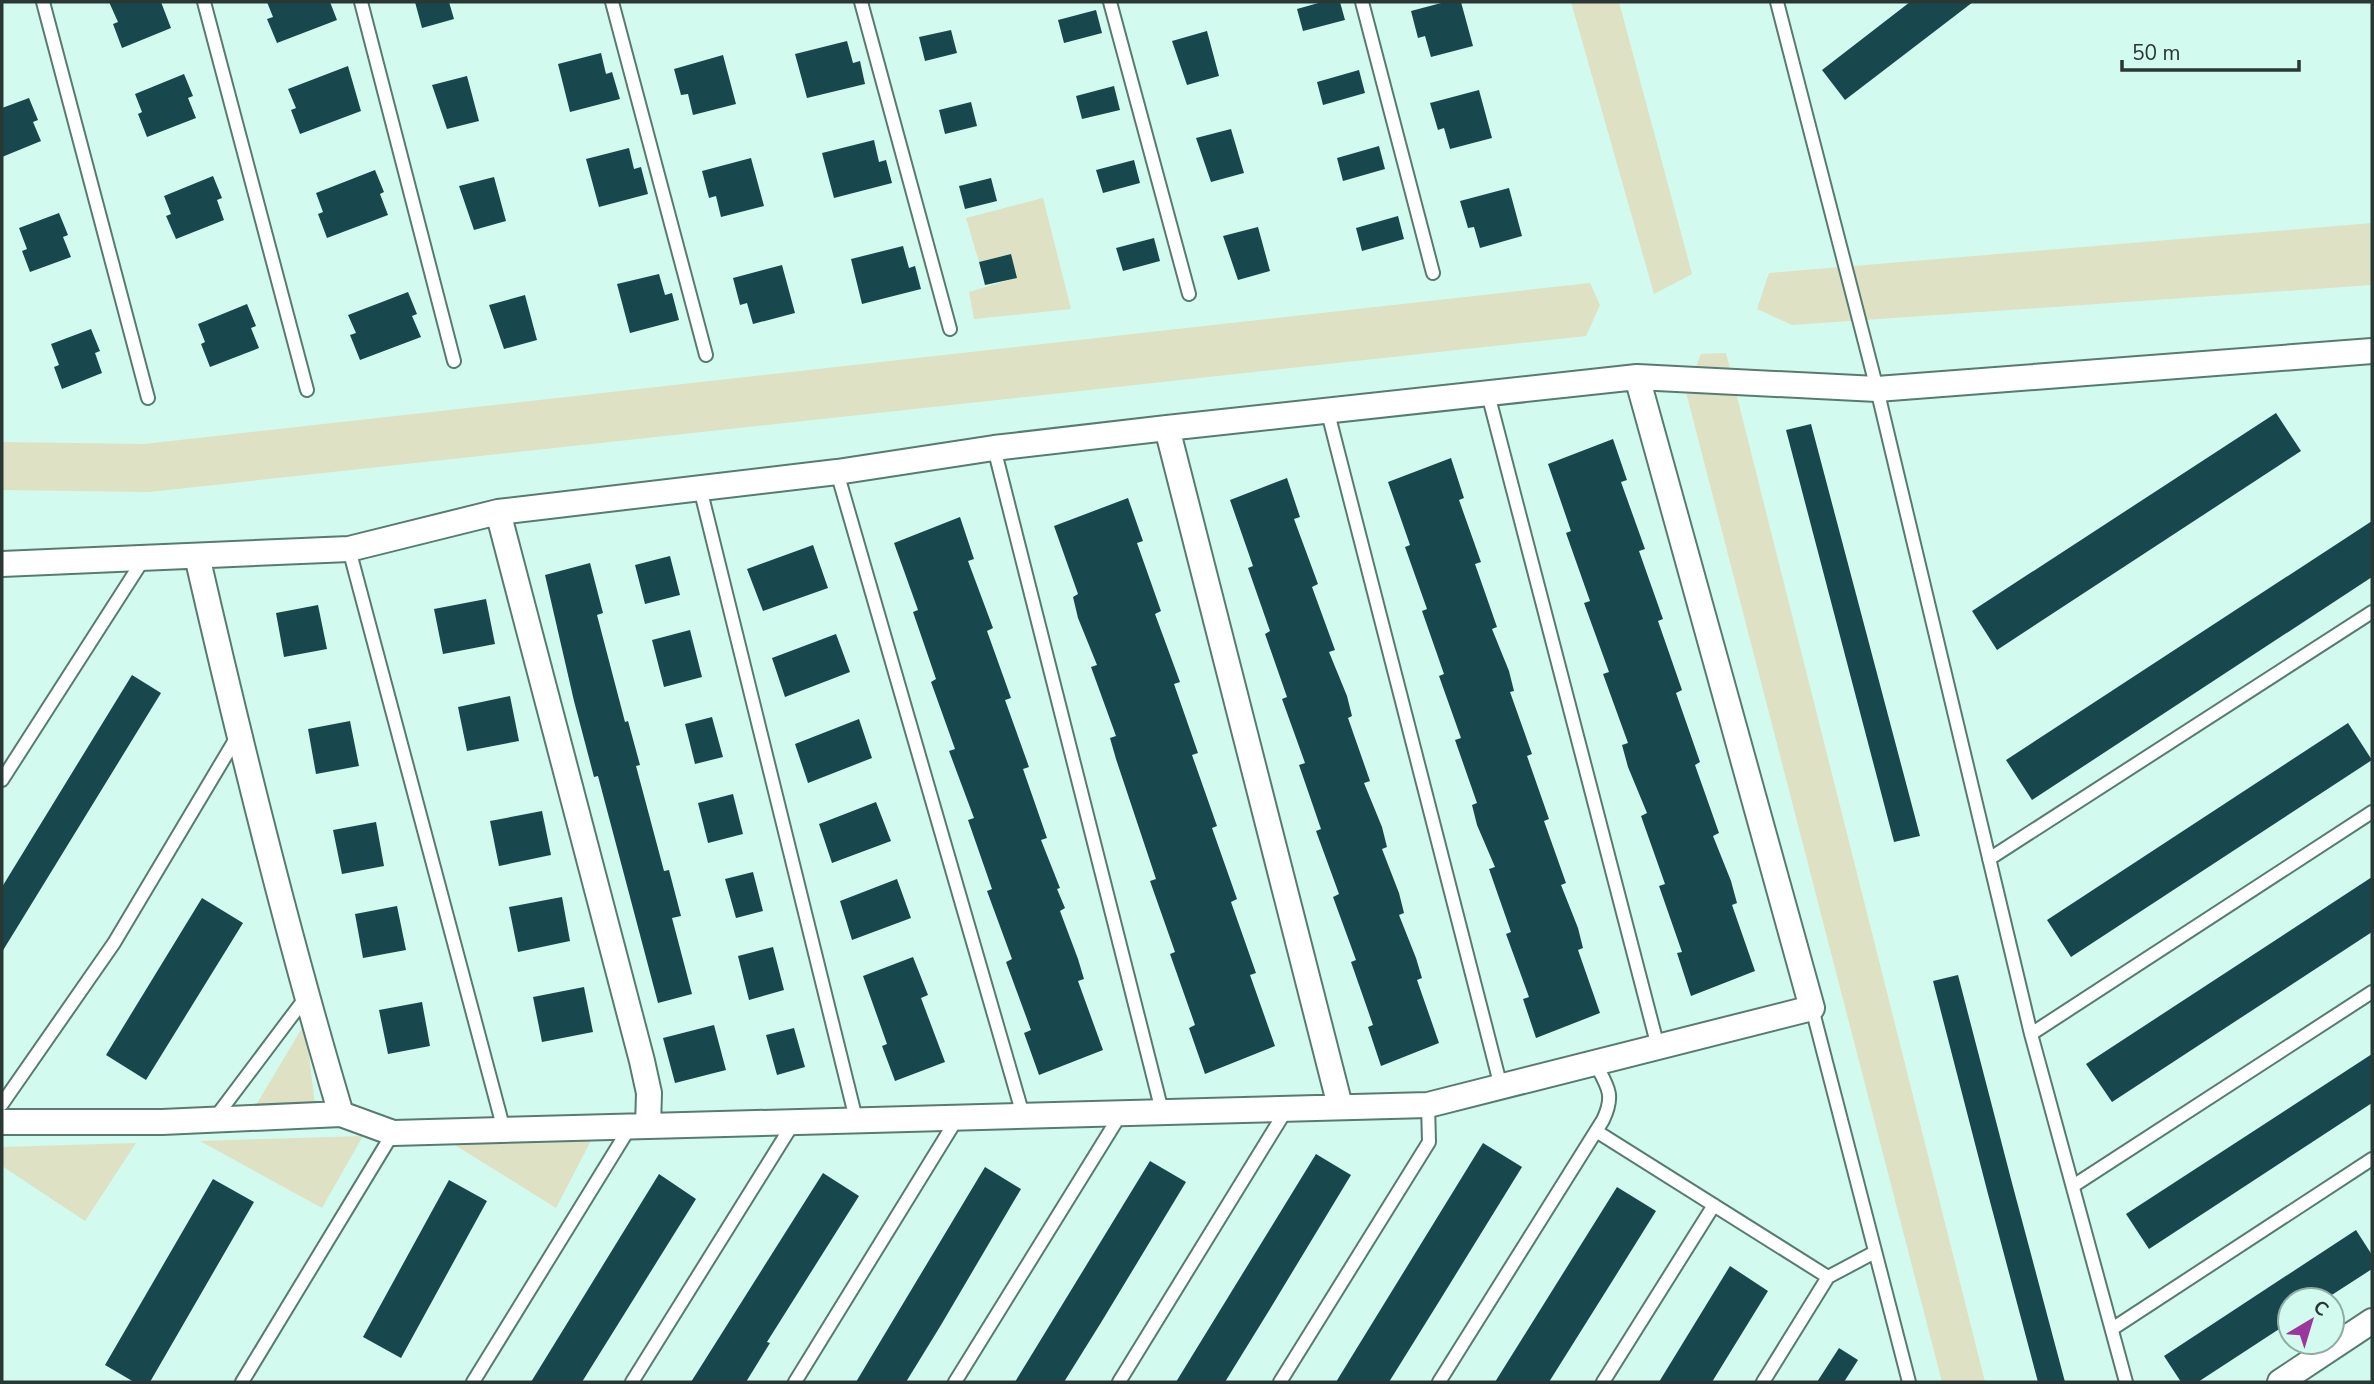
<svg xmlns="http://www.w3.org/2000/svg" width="2374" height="1384" font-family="'Nunito Sans',sans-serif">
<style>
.green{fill:#dee1c3}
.building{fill:#18484d}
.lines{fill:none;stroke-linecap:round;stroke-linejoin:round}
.lane-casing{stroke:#577b70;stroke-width:16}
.street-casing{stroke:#577b70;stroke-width:28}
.lane{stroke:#fff;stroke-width:12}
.street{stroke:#fff;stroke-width:24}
</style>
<rect width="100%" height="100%" fill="#d3faee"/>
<!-- green -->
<path class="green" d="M1571,2H1619L1692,274L1654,294Z
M1043,198L1071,309L974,319L969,292L1016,278L1011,254L979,262L966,218Z
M2372,223V285L1792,325L1757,309L1769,273Z
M1590,283L1600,305L1586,336L149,492L2,490V442L144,444Z
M1726,353L1985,1382H1942L1686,392L1701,354Z
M305,1023L317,1121L243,1127Z
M596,1131L556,1208L434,1132Z
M363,1136L322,1208L200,1141Z
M136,1143L85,1221L2,1166V1147Z"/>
<!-- building -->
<path class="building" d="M109,2H161L171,28L122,48L113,24L118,22Z
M267,2H330L337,20L277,43L267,19L273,17Z
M415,2H449L454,19L422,28Z
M1322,2H1340L1345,20L1303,31L1297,9Z
M1445,2H1461L1473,46L1431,57L1425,36L1418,38L1411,11Z
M1910,2H1973L1845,100L1822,70Z
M1096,10L1102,33L1064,43L1058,20Z
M951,30L957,53L925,61L919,37Z
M1207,31L1219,76L1187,85L1172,41Z
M847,41L853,63L860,61L865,84L807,98L795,54Z
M601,53L606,74L612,72L620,99L570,112L558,64Z
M723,55L736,104L693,115L688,94L681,95L674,69Z
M348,66L361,111L300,134L291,110L296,108L288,89Z
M1359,70L1365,93L1323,105L1317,82Z
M184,74L193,96L188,98L196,118L147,137L138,114L142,112L135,94Z
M467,76L479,121L447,129L432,85Z
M1114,86L1120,110L1082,119L1076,96Z
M1479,90L1492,138L1450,149L1444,128L1438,130L1430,103Z
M29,98L38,120L33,122L41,141L2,157V108Z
M971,102L977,126L945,134L939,110Z
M1231,129L1244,173L1211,182L1196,138Z
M874,140L879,162L886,160L892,183L834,198L822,153Z
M1379,146L1385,169L1343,181L1337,158Z
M629,148L634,169L641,167L648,194L599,207L586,159Z
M751,158L764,206L721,217L716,196L709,198L702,171Z
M1134,160L1140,183L1103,193L1096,170Z
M375,170L384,192L380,194L388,215L327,238L318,214L323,212L316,193Z
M213,176L222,198L217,200L224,220L176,239L166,216L171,214L164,196Z
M494,177L506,221L474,230L459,186Z
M991,178L997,201L965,209L959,186Z
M1509,188L1522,236L1480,248L1474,227L1468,228L1460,201Z
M59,213L68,235L63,237L71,257L30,272L22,251L27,249L19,228Z
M1398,216L1404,239L1362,251L1356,228Z
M1258,227L1270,271L1238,280L1223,236Z
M1154,238L1160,261L1123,271L1116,248Z
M903,246L909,268L915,266L921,289L862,304L851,259Z
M1011,254L1017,278L985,285L979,262Z
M782,265L795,313L753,324L747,303L740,305L733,278Z
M659,274L665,295L672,293L679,320L630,333L617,284Z
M408,292L417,314L412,316L421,337L360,360L350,335L356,333L348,315Z
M525,295L537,340L504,349L489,305Z
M247,304L256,326L251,328L259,348L210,367L201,344L205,342L198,324Z
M91,329L100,351L95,353L102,373L62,389L54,367L59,365L51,344Z
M2276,413L2301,451L1997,650L1972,611Z
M1811,424L1920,836L1894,842L1786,430Z
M1613,439L1627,480L1621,482L1645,549L1639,551L1663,619L1658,621L1682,690L1676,693L1700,762L1695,765L1719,833L1713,836L1731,881L1737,903L1732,905L1755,971L1691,996L1677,953L1682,952L1659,886L1665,884L1641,816L1647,813L1628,767L1622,745L1628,743L1603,674L1609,672L1584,603L1590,601L1566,533L1571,531L1548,464Z
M1451,458L1464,498L1459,500L1481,562L1475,564L1497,627L1492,629L1509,671L1514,691L1510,692L1532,754L1527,756L1549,819L1544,821L1566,883L1561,885L1578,928L1583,948L1578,950L1600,1013L1536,1038L1523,999L1529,997L1506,934L1511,932L1489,869L1495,867L1477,825L1472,805L1477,803L1455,740L1461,738L1439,676L1444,674L1422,611L1427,609L1405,547L1410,545L1388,482Z
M1287,478L1300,517L1294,519L1318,584L1312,587L1335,650L1329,652L1347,696L1352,716L1348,718L1370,781L1364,783L1382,827L1387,847L1382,849L1399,893L1404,913L1399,915L1416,958L1422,978L1417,980L1439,1043L1381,1066L1368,1027L1373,1025L1351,962L1356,960L1333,897L1339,894L1316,831L1321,829L1299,765L1305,763L1282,699L1287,697L1265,634L1270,631L1248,568L1253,566L1230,500Z
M1128,498L1143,541L1137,543L1161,611L1155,614L1180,682L1174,684L1198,753L1192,755L1217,826L1212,828L1237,899L1231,902L1256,973L1250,975L1275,1046L1205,1074L1189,1028L1195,1025L1170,954L1175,952L1150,881L1156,879L1116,759L1110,738L1116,736L1091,667L1097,665L1078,618L1073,597L1078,594L1054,526Z
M960,517L974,559L968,561L993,628L987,631L1011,698L1005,700L1029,767L1023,769L1047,838L1041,840L1060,888L1057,889L1065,908L1060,911L1078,959L1084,979L1078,981L1103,1050L1039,1075L1024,1033L1031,1030L1006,962L1012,959L987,891L992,889L968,820L974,818L949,751L955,749L931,682L936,679L913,612L918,610L894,543Z
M2372,521V577L2032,800L2006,760Z
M813,545L828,588L763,611L747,569Z
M670,556L680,595L645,604L635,565Z
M590,563L603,613L597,615L625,722L628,721L640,765L636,766L664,871L669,870L681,916L672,918L692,994L658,1003L598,776L594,777L574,701L545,575Z
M486,599L495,644L443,654L434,609Z
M318,605L327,649L284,657L276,613Z
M690,630L702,677L664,687L652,640Z
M836,634L850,672L785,697L772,658Z
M132,675L161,693L2,952V887Z
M510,696L519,741L467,751L458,707Z
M712,717L723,757L695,764L685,724Z
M859,719L872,758L808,783L795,744Z
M350,721L359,766L316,774L308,729Z
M2348,723L2372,760L2071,957L2047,920Z
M733,794L743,834L708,843L698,803Z
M876,802L891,841L832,863L819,824Z
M542,811L551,855L499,866L490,821Z
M376,822L384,866L342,874L333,830Z
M753,872L763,911L736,918L725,879Z
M2372,877V932L2112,1102L2086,1064Z
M897,879L911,918L852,940L840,901Z
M562,897L570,941L518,952L509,907Z
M202,898L243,923L146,1080L106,1055Z
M397,906L406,950L363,958L355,914Z
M773,947L784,990L749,1000L738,956Z
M913,957L928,995L921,998L945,1062L895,1081L882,1046L887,1044L863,976Z
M1958,975L2012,1183L2065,1382H2038L1988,1194L1933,981Z
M584,987L593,1032L542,1042L533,997Z
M422,1002L430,1046L388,1054L379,1010Z
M714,1025L726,1070L675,1083L663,1038Z
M794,1028L805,1067L777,1075L766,1035Z
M2372,1054V1103L2149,1249L2126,1214Z
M1483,1143L1522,1167L1440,1300L1389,1382H1336Z
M1316,1154L1351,1175L1273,1304L1225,1382H1176Z
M1150,1161L1186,1182L1102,1321L1064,1382H1015Z
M985,1167L1021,1189L941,1325L906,1382H856Z
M823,1173L859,1196L767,1342L770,1343L746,1382H691Z
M659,1174L696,1199L582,1382H531Z
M213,1179L254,1202L150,1382H134L105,1365Z
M449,1180L487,1201L401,1358L363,1337Z
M1617,1187L1656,1211L1613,1280L1549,1382H1495Z
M2356,1230L2372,1255V1269L2324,1300H2290V1322L2198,1382H2181L2164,1356Z
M1730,1266L1768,1291L1712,1382H1659Z
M1839,1348L1858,1360L1844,1382H1817Z"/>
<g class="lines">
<defs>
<path id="lane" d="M43,2L148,398
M204,2L307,390
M361,2L454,361
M612,2L706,355
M861,2L950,329
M1110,2L1189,294
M1362,2L1433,273
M1777,2L1877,389L2031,1034L2126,1382
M1488,394L1658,1047
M1328,413L1501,1087
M994,448L1162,1111
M837,472L1023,1115
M700,488L856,1119
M349,549L504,1130
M2,780L143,560
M1989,859L2372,612
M1812,1008L1909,1382
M2031,1034L2372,812
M2,1104L114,943L238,735
M215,1118L306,997
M1596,1131L1828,1277L1875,1252
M2073,1186L2372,992
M2112,1329L2372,1159
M242,1382L393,1133
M473,1382L630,1127
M632,1382L794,1122
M795,1382L958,1117
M955,1382L1122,1112
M1119,1382L1288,1107
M1280,1382L1429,1142L1428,1105
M1439,1382L1603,1120C1615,1095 1608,1087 1595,1063
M1603,1382L1714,1205
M1763,1382L1828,1277"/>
<path id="street" d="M1167,428L1637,377L1877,389L2372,351
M2,564L349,549L498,512L837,472L994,448L1167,428L1340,1106
M341,1114L393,1133L648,1126L649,1093L642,1061L498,512
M2,1122H162L341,1114C286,930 240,743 197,556
M648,1126L1428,1105L1812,1008L1637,377
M2280,1382L2372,1321"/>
</defs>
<!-- lane casing -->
<use href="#lane" class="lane-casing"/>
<!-- street casing -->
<use href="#street" class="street-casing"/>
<!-- lane -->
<use href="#lane" class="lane"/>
<!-- street -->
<use href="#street" class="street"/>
</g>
<!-- border -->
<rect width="2374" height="1384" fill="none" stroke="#293834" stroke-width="7"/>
<!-- north arrow -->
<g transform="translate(2311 1321) rotate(38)"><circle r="33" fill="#d3faee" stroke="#8faca4" stroke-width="2"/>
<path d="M0-5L12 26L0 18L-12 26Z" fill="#9b379c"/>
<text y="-10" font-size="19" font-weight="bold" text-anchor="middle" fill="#293834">С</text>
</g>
<!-- scale -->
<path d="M2122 60v10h177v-10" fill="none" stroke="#293834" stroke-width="3.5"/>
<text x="2132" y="60" font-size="21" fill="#293834" stroke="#d3faee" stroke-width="5" paint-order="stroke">50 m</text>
</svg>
